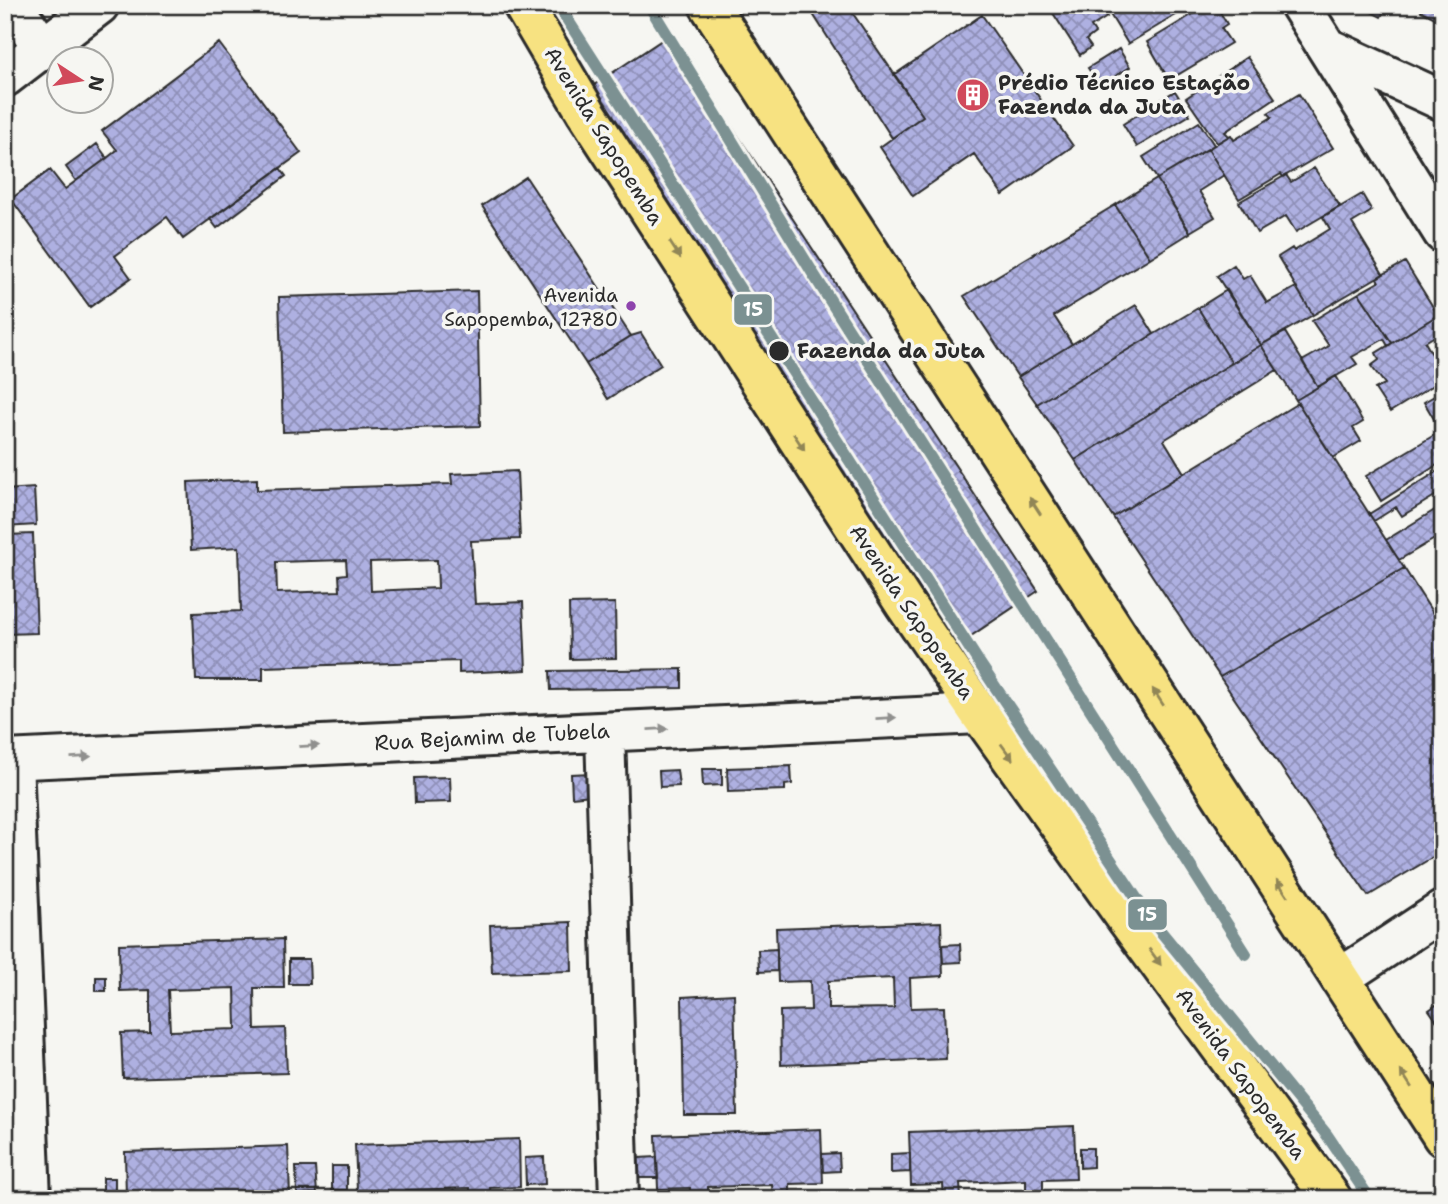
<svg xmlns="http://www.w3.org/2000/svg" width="1448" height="1204" font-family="'Shantell Sans',sans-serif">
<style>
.building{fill:url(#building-cross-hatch);stroke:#2b2b2b;stroke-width:2;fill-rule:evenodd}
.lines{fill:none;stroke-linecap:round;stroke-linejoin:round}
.minor-casing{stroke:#2b2b2b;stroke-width:44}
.major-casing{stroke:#2b2b2b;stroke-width:44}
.minor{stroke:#f6f6f2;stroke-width:38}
.major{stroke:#f7e281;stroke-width:38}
.metro-1-casing{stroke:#f6f6f2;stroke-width:18}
.metro-1{stroke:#7b9192;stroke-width:12}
.oneway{fill:#918656}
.oneway2{fill:#90908e}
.bus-dot{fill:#8e44ad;stroke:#f6f6f2;stroke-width:2.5}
.stop-dot{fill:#2b2b2b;stroke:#f6f6f2;stroke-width:2.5}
.labels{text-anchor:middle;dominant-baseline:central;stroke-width:7;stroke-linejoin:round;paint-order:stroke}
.bus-label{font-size:19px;fill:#2b2b2b;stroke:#f6f6f2;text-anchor:end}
.poi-label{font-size:21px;font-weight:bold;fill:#2b2b2b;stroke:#f6f6f2;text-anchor:start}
.street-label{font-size:21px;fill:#2b2b2b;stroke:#f6f6f2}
.stop-label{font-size:21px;font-weight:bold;fill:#2b2b2b;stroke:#f6f6f2;text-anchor:start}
.line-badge{stroke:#f6f6f2;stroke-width:2.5}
.badge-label{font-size:19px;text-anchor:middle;font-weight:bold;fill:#fff}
</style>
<defs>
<pattern id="building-cross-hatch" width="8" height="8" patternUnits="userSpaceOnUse" patternTransform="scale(1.75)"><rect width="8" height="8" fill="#aeb0e1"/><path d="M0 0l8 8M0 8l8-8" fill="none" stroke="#8e8fb7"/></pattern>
</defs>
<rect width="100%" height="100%" fill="#f6f6f2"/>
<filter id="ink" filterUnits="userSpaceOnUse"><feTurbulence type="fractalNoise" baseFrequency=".0143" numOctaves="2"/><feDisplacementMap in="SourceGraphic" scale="14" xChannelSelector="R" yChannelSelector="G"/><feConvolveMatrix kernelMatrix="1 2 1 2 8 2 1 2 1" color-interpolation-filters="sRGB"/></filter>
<g filter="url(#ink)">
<!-- building -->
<path class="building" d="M819,5H847L923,116L892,138L811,11Z
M1049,5H1066L1053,13Z
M1066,5H1099L1107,17L1091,27L1095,33L1086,40L1091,47L1080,55L1053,13Z
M1117,5H1177L1181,12L1128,44L1108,11Z
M1208,5H1216L1227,24L1221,28L1231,43L1169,80L1147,42Z
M1358,5H1387L1381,17Z
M1424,5H1443V22L1421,11Z
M982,15L1073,146L1003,195L974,154L913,196L880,147L923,116L894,75Z
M671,34L1038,591L956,646L588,89Z
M219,43L301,153L183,239L167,217L115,256L131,278L90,307L11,199L50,170L65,189L107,158L117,150L102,131Z
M1119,49L1130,67L1100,86L1088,68Z
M1247,57L1275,98L1225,132L1229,136L1217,143L1186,98Z
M1175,91L1190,115L1137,147L1123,124Z
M1299,94L1333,148L1283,177L1281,174L1239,199L1208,149L1231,135L1234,140L1272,117L1268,113Z
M1199,122L1214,145L1157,179L1143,157Z
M97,144L107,158L76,181L66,167Z
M1208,149L1224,175L1199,191L1215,217L1190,232L1157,179Z
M280,168L286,176L217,228L210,219Z
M1314,168L1340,206L1296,232L1286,216L1257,233L1239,202L1286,175L1291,182Z
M526,177L631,336L586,364L482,206Z
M1157,179L1190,233L1150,258L1115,205Z
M1362,194L1372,211L1352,223L1383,274L1313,315L1278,257L1292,248L1294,251L1330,229L1323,217Z
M1115,205L1150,258L1054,316L1072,344L1018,377L964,296Z
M1405,262L1438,315L1392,343L1359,293L1379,282L1377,278Z
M1234,265L1243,279L1250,275L1267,303L1296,287L1313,315L1261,345L1217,276Z
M1227,290L1261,345L1232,363L1198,308Z
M477,291L480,426L283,432L279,297Z
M1359,293L1392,343L1388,346L1384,339L1352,357L1357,364L1318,387L1302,361L1329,346L1312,321Z
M1136,305L1154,334L1037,404L1018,377Z
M1198,308L1232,363L1075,460L1037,404Z
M1438,315L1443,323V331L1425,342L1436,361L1432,363L1442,380L1390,412L1375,389L1385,384L1371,366L1379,360L1376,353Z
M1285,332L1318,387L1296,400L1261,345Z
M641,333L661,365L608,399L586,364L631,336Z
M1261,345L1277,370L1164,440L1184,473L1113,517L1075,460Z
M1336,376L1363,422L1353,428L1361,441L1333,458L1296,400Z
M1443,391V461L1381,501L1366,476L1441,431L1424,402Z
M1298,403L1404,568L1220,677L1113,517Z
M1443,468V491L1402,516L1396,507L1374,521L1369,514Z
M517,471L520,539L471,541L475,604L523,602L526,670L459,673V661L263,667V680H196L193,613L241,611L239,547L191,550L188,482L257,479V490L452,484L451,474ZM346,560L347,574L339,575L340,591L277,593L276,562ZM437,560L438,588L371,591L370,562Z
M34,488L36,525L5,527V490Z
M1443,505V534L1399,560L1386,540Z
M33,534L37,633L5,634V535Z
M1404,568L1443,629V851L1368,896L1220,677Z
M615,603L616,658L570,659L569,604Z
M682,669V688L551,690L550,671Z
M791,766L792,784L785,785V790L728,792L727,768Z
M702,769H722V785L703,786Z
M677,770L679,786L660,787L659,771Z
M591,773L592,795L572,797L571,774Z
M450,777L451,802L415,803L414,778Z
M571,922L572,971L492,973L490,925Z
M941,922L943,976L910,978L911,1008L944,1007L946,1059L781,1065L780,1011L811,1010L810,981L778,982L776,928ZM893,978L894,1008L828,1009V981Z
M283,939L284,988H254L255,1029L285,1028L287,1073L123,1078L121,1033L150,1032V990L120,991L119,944ZM235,988L236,1029L170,1031L168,990Z
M960,944L961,962L943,963L942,945Z
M777,949V971L759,972L758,950Z
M289,959H309L310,984H289Z
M1443,967V984L1435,972Z
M96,977H106V991H96Z
M734,994L737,1115H684L682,997Z
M1443,1000V1030L1429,1010Z
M1074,1126L1076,1179L1043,1180V1199H1026V1180L960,1183L961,1199H944L943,1184L911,1185L909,1132Z
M821,1129L823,1183L790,1184V1199H773L772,1185L708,1187V1199H690V1188L658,1189L656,1135Z
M519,1139L520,1187L490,1188L491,1199H470V1188L406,1190V1199H387L386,1190H357L355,1145Z
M288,1146L290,1195H260V1199H242V1196L177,1197V1199L126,1198L125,1152Z
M1080,1148H1093V1167L1080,1168Z
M839,1153L840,1171L823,1172L822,1154Z
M910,1153V1172L891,1173V1154Z
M544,1157L545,1184L526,1185L525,1158Z
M657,1157L658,1178H638V1158Z
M332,1166H347V1190H332Z
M296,1167H315L317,1193L297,1194Z
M103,1178H115V1197L103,1198Z"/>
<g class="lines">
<defs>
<path id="minor" d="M13,5L43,48
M1300,5L1443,233
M1328,48L1443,101
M5,77L99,5
M605,732L619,1199
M5,760L980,714
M13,760L31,1199
M1340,978L1443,910"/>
<path id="major" d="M523,5L586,112L904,603L980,714L1128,921L1332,1199
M709,5L1443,1137"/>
</defs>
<!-- minor casing -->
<use href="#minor" class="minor-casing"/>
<!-- major casing -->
<use href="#major" class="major-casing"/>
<!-- minor -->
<use href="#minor" class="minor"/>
<!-- major -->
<use href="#major" class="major"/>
<defs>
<path id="metro-1" d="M558,5L978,661L1149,917L1327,1135L1370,1199
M649,5L814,275L1246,954"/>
</defs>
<!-- metro-1 casing -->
<use href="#metro-1" class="metro-1-casing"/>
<!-- metro-1 -->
<use href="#metro-1" class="metro-1"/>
</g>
<!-- one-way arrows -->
<defs><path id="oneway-solid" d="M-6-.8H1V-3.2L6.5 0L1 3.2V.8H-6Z" transform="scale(1.75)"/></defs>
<g class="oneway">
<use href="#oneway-solid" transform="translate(675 250) rotate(57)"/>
<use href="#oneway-solid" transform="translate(799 442) rotate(57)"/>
<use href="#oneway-solid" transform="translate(1035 506) rotate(-123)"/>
<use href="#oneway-solid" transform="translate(1158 697) rotate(-123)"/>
<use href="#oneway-solid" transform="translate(1007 752) rotate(54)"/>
<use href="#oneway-solid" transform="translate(1282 888) rotate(-123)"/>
<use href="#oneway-solid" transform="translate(1155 957) rotate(54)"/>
<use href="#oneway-solid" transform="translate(1406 1079) rotate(-123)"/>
</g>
<g class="oneway2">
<use href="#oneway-solid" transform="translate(886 718) rotate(-3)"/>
<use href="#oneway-solid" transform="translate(658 729) rotate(-3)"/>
<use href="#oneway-solid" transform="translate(309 746) rotate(-3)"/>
<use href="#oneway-solid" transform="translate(81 757) rotate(-3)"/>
</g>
</g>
<!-- icons -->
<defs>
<symbol id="building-disc" viewBox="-11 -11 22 22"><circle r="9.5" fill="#d1495b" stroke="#f6f6f2"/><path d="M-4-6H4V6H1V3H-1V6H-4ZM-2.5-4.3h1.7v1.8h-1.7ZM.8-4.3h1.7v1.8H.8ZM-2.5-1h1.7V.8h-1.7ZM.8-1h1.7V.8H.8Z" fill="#fff"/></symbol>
</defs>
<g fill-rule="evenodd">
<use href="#building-disc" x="954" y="76" width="38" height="38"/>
</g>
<!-- markers -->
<circle class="bus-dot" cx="631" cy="306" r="6"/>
<circle class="stop-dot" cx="779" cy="351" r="11"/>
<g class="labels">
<!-- bus labels -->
<g class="bus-label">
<text x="618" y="295">Avenida<tspan x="618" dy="24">Sapopemba, 12780</tspan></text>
</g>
<!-- poi labels -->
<g class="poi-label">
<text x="998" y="83">Prédio Técnico Estação<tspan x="998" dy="24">Fazenda da Juta</tspan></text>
</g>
<!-- street labels -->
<g class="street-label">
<text transform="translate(604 136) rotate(58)">Avenida Sapopemba</text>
<text transform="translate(912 612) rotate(56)">Avenida Sapopemba</text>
<text transform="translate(492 737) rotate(-3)">Rua Bejamim de Tubela</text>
<text transform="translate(1241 1074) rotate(54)">Avenida Sapopemba</text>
</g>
<!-- stop labels -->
<g class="stop-label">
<text x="797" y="351">Fazenda da Juta</text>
</g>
</g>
<g class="line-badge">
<rect x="733" y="293" width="40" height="33" rx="7" fill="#7b9192"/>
<rect x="1127" y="898" width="41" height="33" rx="7" fill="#7b9192"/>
</g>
<g class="badge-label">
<text x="753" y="316">15</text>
<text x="1147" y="921">15</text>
</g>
<!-- margin -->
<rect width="1448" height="1204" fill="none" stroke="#f6f6f2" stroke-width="28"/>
<rect x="14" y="14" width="1420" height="1176" fill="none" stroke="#2b2b2b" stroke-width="2.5" filter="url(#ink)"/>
<!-- north arrow -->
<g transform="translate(80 80) rotate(102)"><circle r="33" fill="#f6f6f2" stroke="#a5a5a2" stroke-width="2"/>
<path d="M0-5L12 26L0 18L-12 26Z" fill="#d1495b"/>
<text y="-10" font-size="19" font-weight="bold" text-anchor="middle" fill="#2b2b2b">N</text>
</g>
</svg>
